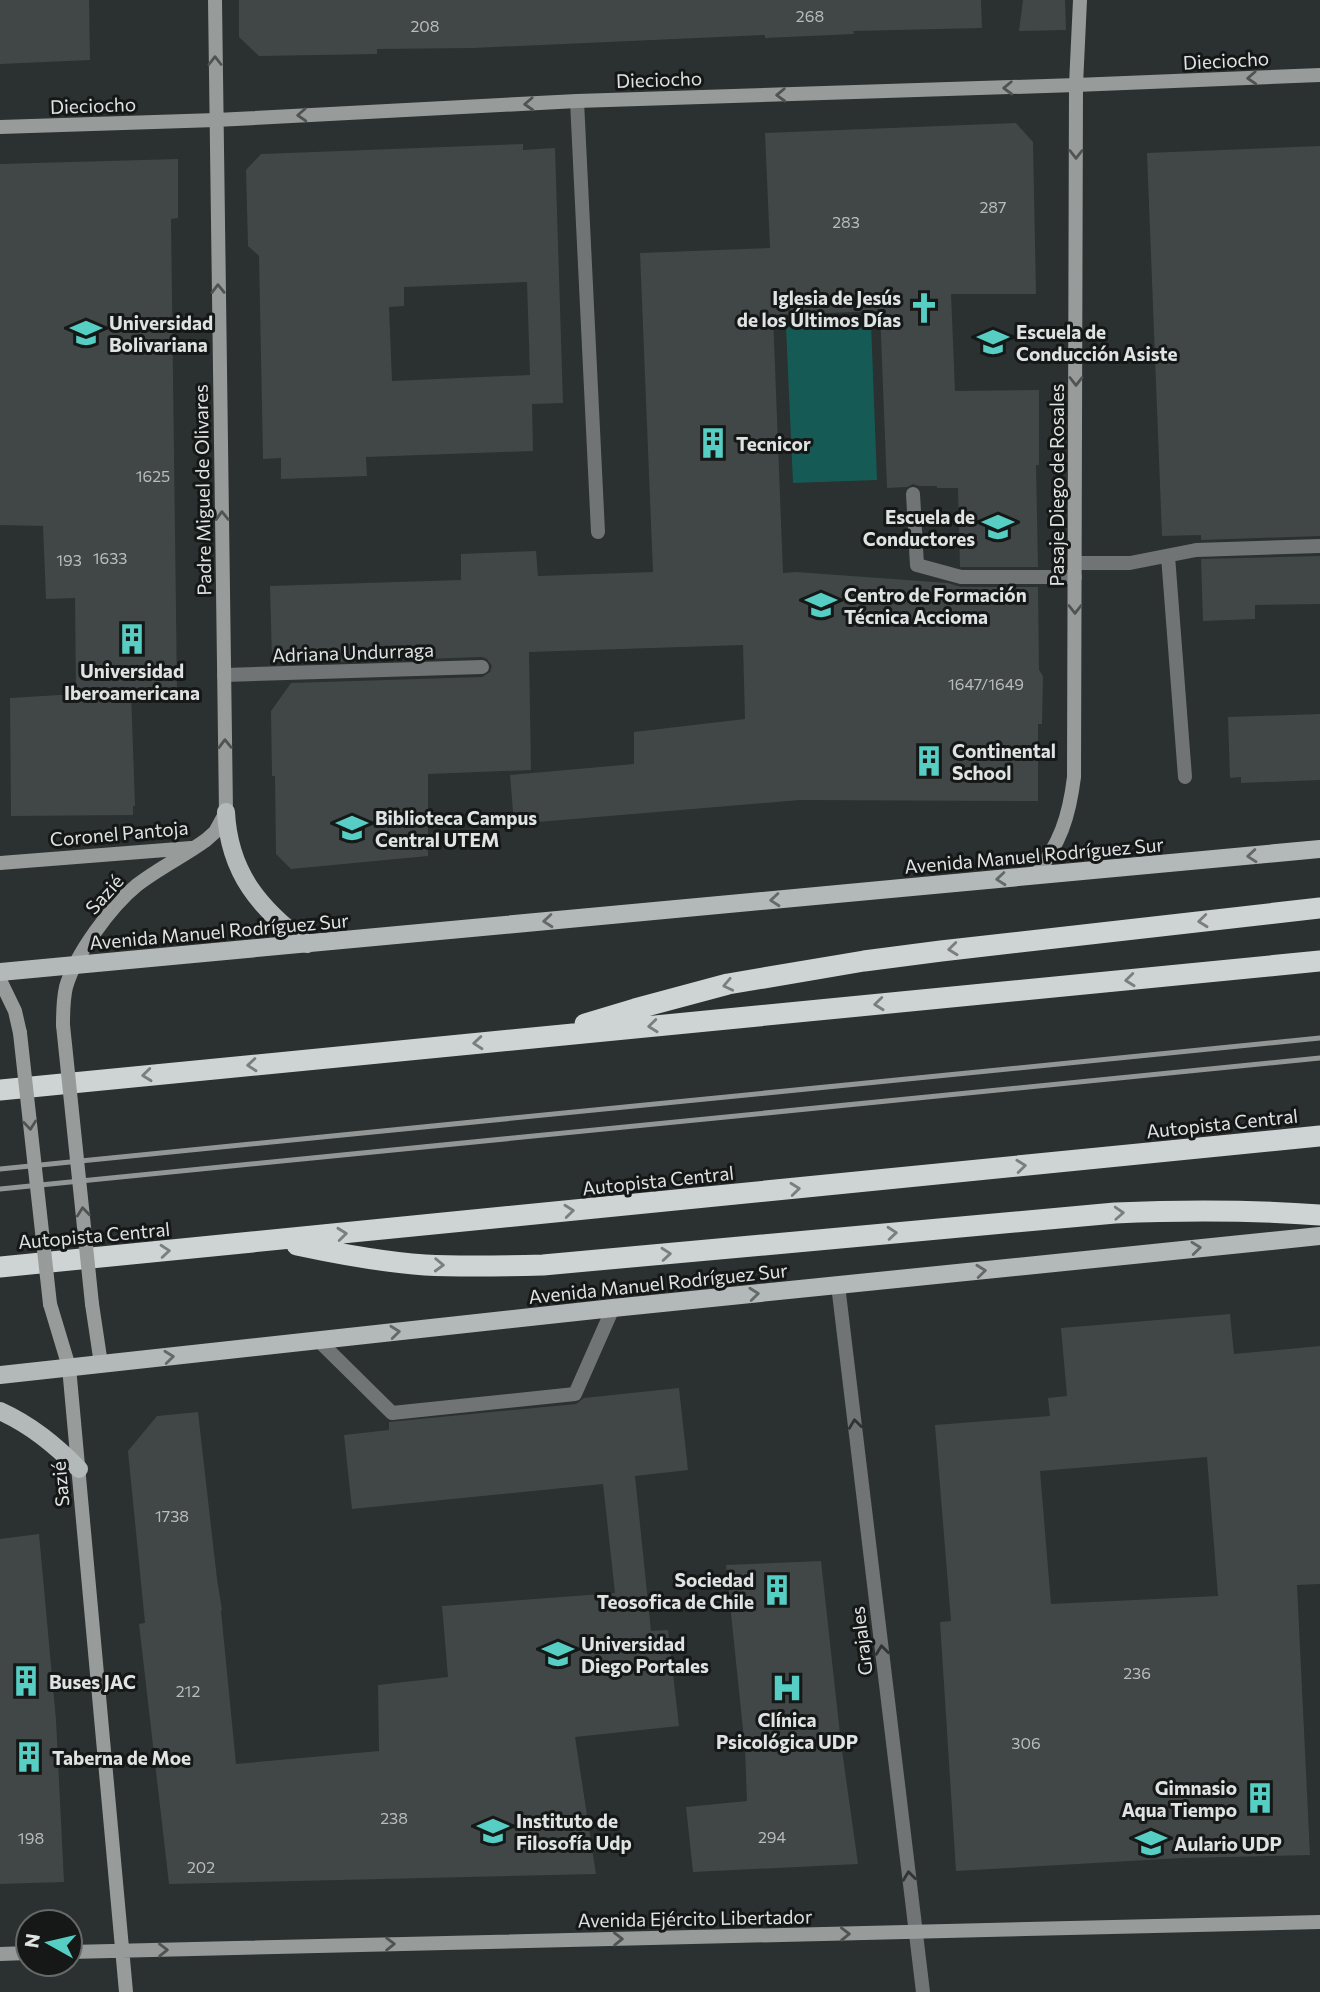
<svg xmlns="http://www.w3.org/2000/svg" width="1320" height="1992" font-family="Commissioner,sans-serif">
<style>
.green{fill:#165a55}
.building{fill:#414746;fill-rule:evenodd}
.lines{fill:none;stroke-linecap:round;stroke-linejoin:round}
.lane{stroke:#717474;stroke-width:14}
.street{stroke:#717474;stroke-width:14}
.secondary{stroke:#979b9a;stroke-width:14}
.primary{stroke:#b3b9b8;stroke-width:18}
.highway{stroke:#cdd4d3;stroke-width:21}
.rail{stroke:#929796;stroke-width:5}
.secondary-bridge{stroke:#979b9a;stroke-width:14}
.oneway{stroke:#505352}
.oneway2{stroke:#646868}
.oneway3{stroke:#7a7f7e}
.oneway4{stroke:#313433}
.labels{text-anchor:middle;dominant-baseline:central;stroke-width:6;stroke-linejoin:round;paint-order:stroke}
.number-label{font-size:16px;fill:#b8bcbb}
.street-label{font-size:19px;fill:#dfe3e2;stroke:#151817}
.poi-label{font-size:19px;font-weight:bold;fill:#dfe3e2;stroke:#151817;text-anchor:start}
</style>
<rect width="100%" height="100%" fill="#2b3030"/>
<!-- green -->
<path class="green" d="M871,323L877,480L793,483L786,327Z"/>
<!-- building -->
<path class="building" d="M0,0H89L90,60L0,64Z
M239,0H981L982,28L853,31L854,34L765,38V35L473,48L377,49V54L259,56L239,37Z
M1023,0H1065L1066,30L1019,31Z
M1016,123L1033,142L1036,294H951L955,391L1039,390V465H1036L1038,567H960L958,488H937V486H919L913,484L907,487L887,488L880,311L773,315L783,573L796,572L948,583L961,587H1038L1039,670L1043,676L1042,724H1038V801L800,800L514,824L510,775L634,764V732L745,719L743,645L529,652L531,770L428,774V856L291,869L276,854L275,776H272L271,711L291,683L482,677L490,672L492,666L487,659L482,657L305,663L308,660L272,661L270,586L461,580V554L536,551L538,576L653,572L640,253L770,248L765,133Z
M523,144V150L555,148L563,403L532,404L533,451L366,457L367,476L281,479V458L263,459L259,256L248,246L246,170L261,154ZM527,282L530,375L392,381L389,307L404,306V287Z
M1320,146V536L1201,540V535L1162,536L1147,153Z
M178,159V218L171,219L177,690L131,692L135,806H133V815L11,816L10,698L76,694L75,598L46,599L43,526L0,525V164Z
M1320,556V604L1255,605V619L1203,621L1201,559Z
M1320,714V780L1241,783V777L1230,778L1228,717Z
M1230,1314L1234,1354L1320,1346V1584L1297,1585L1310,1855L1182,1858L956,1871L940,1622L951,1621L935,1425L1050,1416L1048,1398L1067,1396L1061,1328ZM1207,1457L1218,1596L1051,1604L1040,1471Z
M679,1388L688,1470L635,1476L651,1631L668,1630L679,1726L575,1737L596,1874L169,1884L139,1624L145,1623L128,1451L157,1416L198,1412L217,1579L222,1610L221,1611L236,1764L379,1751L378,1685L448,1677L442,1606L615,1593L603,1484L352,1509L344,1435L389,1430V1422L576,1404L584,1398Z
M39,1534L56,1720L64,1882L0,1884V1539Z
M821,1561L841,1743L858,1864L693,1872L686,1807L747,1801L745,1749L726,1565Z"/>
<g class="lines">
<!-- lane -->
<path class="lane" d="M577,101L598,532
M913,494L917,565L961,577H1075
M1168,556L1185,777
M1075,563H1130L1196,550L1320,546
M318,1340L392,1413L575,1394L613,1308"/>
<!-- street -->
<path class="street" d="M224,675L482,667
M838,1285L923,1992"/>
<!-- secondary -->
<path class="secondary" d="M0,127L216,120L577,101L1076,85L1320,75
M0,863L191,848
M1035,876C1060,843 1069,818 1074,777L1076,85L1080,0
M0,980L15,1011L20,1033
M63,1025C63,1012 63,1000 66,987C75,955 111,906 137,885C159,868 184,856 206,840L215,832L226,812L215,0
M50,1304L69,1367L126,1992
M92,1304L101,1364
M70,1952L1320,1922
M0,1954L28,1953"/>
<!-- primary -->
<path class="primary" d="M226,812C229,873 260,909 307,944
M0,972L1320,849
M0,1375L613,1308L1320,1236
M0,1411C31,1425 55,1445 79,1469"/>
<!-- highway -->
<path class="highway" d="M585,1024L635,1009L728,984L864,961L941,951L1320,908
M0,1090L1320,961
M297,1245C339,1254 382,1262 425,1265C464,1267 504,1266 543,1265L1115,1213C1184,1210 1251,1210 1320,1215
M0,1267L1320,1136"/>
<!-- rail -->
<path class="rail" d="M0,1169L1320,1038
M0,1189L1320,1058"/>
<!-- secondary-bridge -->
<path class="secondary-bridge" d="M63,1025L92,1304
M20,1033L50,1304"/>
</g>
<!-- one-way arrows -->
<defs><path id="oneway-chevron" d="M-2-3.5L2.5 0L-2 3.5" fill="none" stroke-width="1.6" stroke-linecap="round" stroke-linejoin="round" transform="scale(1.75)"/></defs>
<g class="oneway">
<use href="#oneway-chevron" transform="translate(215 61) rotate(-90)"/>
<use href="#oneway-chevron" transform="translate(1252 78) rotate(177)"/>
<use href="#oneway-chevron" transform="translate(1008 88) rotate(178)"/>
<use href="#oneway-chevron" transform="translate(781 95) rotate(178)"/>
<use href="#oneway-chevron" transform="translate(529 104) rotate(177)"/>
<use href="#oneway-chevron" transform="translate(302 115) rotate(177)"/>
<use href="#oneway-chevron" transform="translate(1076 154) rotate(90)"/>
<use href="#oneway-chevron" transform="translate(218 289) rotate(-91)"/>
<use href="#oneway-chevron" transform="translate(1076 381) rotate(90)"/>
<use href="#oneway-chevron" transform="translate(222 516) rotate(-91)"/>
<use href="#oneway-chevron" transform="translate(1075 609) rotate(90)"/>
<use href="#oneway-chevron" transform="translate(225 744) rotate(-91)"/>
<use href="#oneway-chevron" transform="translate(30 1125) rotate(84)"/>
<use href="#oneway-chevron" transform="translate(83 1212) rotate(-96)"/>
<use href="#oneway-chevron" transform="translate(845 1934) rotate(-1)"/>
<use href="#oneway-chevron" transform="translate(618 1939) rotate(-1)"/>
<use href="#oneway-chevron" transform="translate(390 1944) rotate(-1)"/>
<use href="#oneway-chevron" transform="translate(163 1950) rotate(-1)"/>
</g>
<g class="oneway2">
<use href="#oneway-chevron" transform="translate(1252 856) rotate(175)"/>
<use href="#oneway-chevron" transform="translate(1001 879) rotate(175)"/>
<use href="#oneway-chevron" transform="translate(775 900) rotate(175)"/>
<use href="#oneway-chevron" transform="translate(548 921) rotate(175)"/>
<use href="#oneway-chevron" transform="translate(1196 1248) rotate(-6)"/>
<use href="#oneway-chevron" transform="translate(981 1271) rotate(-6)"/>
<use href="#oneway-chevron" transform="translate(754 1294) rotate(-6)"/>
<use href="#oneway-chevron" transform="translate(395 1332) rotate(-6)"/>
<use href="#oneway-chevron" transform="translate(169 1357) rotate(-6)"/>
</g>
<g class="oneway3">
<use href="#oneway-chevron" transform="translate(1203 921) rotate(174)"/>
<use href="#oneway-chevron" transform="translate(953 949) rotate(174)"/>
<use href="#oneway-chevron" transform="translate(1130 980) rotate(174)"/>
<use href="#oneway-chevron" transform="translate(728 985) rotate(168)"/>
<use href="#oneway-chevron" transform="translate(879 1004) rotate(174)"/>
<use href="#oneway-chevron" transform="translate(653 1026) rotate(174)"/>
<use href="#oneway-chevron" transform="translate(478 1043) rotate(175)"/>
<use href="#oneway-chevron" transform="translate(252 1065) rotate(175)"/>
<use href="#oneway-chevron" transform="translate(147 1075) rotate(174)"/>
<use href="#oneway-chevron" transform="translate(1021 1166) rotate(-6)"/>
<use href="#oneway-chevron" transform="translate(795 1189) rotate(-6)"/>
<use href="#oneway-chevron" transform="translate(569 1211) rotate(-6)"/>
<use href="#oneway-chevron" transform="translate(1119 1213) rotate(-3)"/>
<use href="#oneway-chevron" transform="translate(892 1233) rotate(-5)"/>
<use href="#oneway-chevron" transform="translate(342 1234) rotate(-6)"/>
<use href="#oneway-chevron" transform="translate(165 1251) rotate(-5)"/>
<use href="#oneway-chevron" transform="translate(666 1254) rotate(-5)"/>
<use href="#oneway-chevron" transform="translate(439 1265) rotate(2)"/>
</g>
<g class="oneway4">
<use href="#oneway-chevron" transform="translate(855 1424) rotate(-97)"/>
<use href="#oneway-chevron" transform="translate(882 1650) rotate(-97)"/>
<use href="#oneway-chevron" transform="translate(909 1876) rotate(-97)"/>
</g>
<!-- icons -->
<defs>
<symbol id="church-bare" viewBox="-9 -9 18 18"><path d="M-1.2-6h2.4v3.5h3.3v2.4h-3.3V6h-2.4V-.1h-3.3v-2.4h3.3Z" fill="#56cec4" stroke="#151817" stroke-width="2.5" paint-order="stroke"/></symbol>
<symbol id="university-bare" viewBox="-9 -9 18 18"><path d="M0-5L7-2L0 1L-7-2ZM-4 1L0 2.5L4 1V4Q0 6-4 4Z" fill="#56cec4" stroke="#151817" stroke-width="2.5" paint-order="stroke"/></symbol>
<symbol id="building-bare" viewBox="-9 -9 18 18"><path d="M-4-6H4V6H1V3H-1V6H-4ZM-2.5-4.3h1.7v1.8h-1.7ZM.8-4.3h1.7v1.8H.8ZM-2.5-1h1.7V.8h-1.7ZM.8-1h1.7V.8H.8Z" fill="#56cec4" stroke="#151817" stroke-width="2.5" paint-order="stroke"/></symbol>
<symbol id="school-bare" viewBox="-9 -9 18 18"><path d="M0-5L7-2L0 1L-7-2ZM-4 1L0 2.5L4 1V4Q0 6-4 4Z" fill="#56cec4" stroke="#151817" stroke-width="2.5" paint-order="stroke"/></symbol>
<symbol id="hospital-bare" viewBox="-9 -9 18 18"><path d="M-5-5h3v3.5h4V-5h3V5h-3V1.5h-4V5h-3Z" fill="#56cec4" stroke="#151817" stroke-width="2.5" paint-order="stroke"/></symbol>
</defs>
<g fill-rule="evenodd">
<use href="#church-bare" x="902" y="286" width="44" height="44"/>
<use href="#university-bare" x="64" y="311" width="44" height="44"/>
<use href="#university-bare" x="971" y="320" width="44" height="44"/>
<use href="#building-bare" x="691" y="421" width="44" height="44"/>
<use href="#school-bare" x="976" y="505" width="44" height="44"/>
<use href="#university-bare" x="799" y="583" width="44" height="44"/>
<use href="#building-bare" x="110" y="617" width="44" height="44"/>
<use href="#building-bare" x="907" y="739" width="44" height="44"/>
<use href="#university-bare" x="330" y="806" width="44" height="44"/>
<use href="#building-bare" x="755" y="1568" width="44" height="44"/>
<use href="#university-bare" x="536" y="1632" width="44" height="44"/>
<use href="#building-bare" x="4" y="1659" width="44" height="44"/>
<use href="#hospital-bare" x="765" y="1666" width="44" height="44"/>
<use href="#building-bare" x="7" y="1735" width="44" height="44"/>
<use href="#building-bare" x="1238" y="1776" width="44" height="44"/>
<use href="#university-bare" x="471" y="1809" width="44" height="44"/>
<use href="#university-bare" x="1129" y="1821" width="44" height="44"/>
</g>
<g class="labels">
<!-- number labels -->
<g class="number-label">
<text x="810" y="15">268</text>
<text x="425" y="25">208</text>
<text x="993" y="206">287</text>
<text x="846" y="221">283</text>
<text x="153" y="475">1625</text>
<text x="110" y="557">1633</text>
<text x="69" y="559">193</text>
<text x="986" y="683">1647/1649</text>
<text x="172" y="1515">1738</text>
<text x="1137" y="1672">236</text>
<text x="188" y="1690">212</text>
<text x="1026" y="1742">306</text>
<text x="394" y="1817">238</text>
<text x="772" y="1836">294</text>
<text x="31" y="1837">198</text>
<text x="201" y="1866">202</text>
</g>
<!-- street labels -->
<g class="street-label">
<text transform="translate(1226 60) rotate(-3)">Dieciocho</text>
<text transform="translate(659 79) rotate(-2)">Dieciocho</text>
<text transform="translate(93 105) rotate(-2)">Dieciocho</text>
<text transform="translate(1056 485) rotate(-90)">Pasaje Diego de Rosales</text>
<text transform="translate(202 490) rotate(-91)">Padre Miguel de Olivares</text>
<text transform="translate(353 652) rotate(-2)">Adriana Undurraga</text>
<text transform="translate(119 833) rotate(-5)">Coronel Pantoja</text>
<text transform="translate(1034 855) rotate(-5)">Avenida Manuel Rodríguez Sur</text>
<text transform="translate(104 894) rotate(-48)">Sazié</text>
<text transform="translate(219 931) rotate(-5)">Avenida Manuel Rodríguez Sur</text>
<text transform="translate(1222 1123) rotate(-6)">Autopista Central</text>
<text transform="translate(658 1180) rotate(-6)">Autopista Central</text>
<text transform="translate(94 1235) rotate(-5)">Autopista Central</text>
<text transform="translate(658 1283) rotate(-6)">Avenida Manuel Rodríguez Sur</text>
<text transform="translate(60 1484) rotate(-95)">Sazié</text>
<text transform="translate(861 1641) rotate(-97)">Grajales</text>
<text transform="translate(695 1918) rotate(-1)">Avenida Ejército Libertador</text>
</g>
<!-- poi labels -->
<g class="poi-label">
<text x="901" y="297" text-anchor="end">Iglesia de Jesús<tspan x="901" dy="22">de los Últimos Días</tspan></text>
<text x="109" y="322">Universidad<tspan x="109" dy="22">Bolivariana</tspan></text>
<text x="1016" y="331">Escuela de<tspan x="1016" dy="22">Conducción Asiste</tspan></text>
<text x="736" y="443">Tecnicor</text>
<text x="975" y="516" text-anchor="end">Escuela de<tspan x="975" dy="22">Conductores</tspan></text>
<text x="844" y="594">Centro de Formación<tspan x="844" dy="22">Técnica Accioma</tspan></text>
<text x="132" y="670" text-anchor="middle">Universidad<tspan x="132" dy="22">Iberoamericana</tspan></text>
<text x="952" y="750">Continental<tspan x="952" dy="22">School</tspan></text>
<text x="375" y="817">Biblioteca Campus<tspan x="375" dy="22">Central UTEM</tspan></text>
<text x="754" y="1579" text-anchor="end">Sociedad<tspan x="754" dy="22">Teosofica de Chile</tspan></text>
<text x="581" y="1643">Universidad<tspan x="581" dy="22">Diego Portales</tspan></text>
<text x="49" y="1681">Buses JAC</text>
<text x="787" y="1719" text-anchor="middle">Clínica<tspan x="787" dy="22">Psicológica UDP</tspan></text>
<text x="52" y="1757">Taberna de Moe</text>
<text x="1237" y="1787" text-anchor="end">Gimnasio<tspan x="1237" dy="22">Aqua Tiempo</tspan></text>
<text x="516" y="1820">Instituto de<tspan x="516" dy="22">Filosofía Udp</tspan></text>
<text x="1174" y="1843">Aulario UDP</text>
</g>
</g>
<!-- north arrow -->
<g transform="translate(49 1943) rotate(278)"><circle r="33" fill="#151817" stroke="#666968" stroke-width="2"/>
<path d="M0-5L12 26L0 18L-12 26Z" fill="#56cec4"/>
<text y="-10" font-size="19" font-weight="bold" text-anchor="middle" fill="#dfe3e2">N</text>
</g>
</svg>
